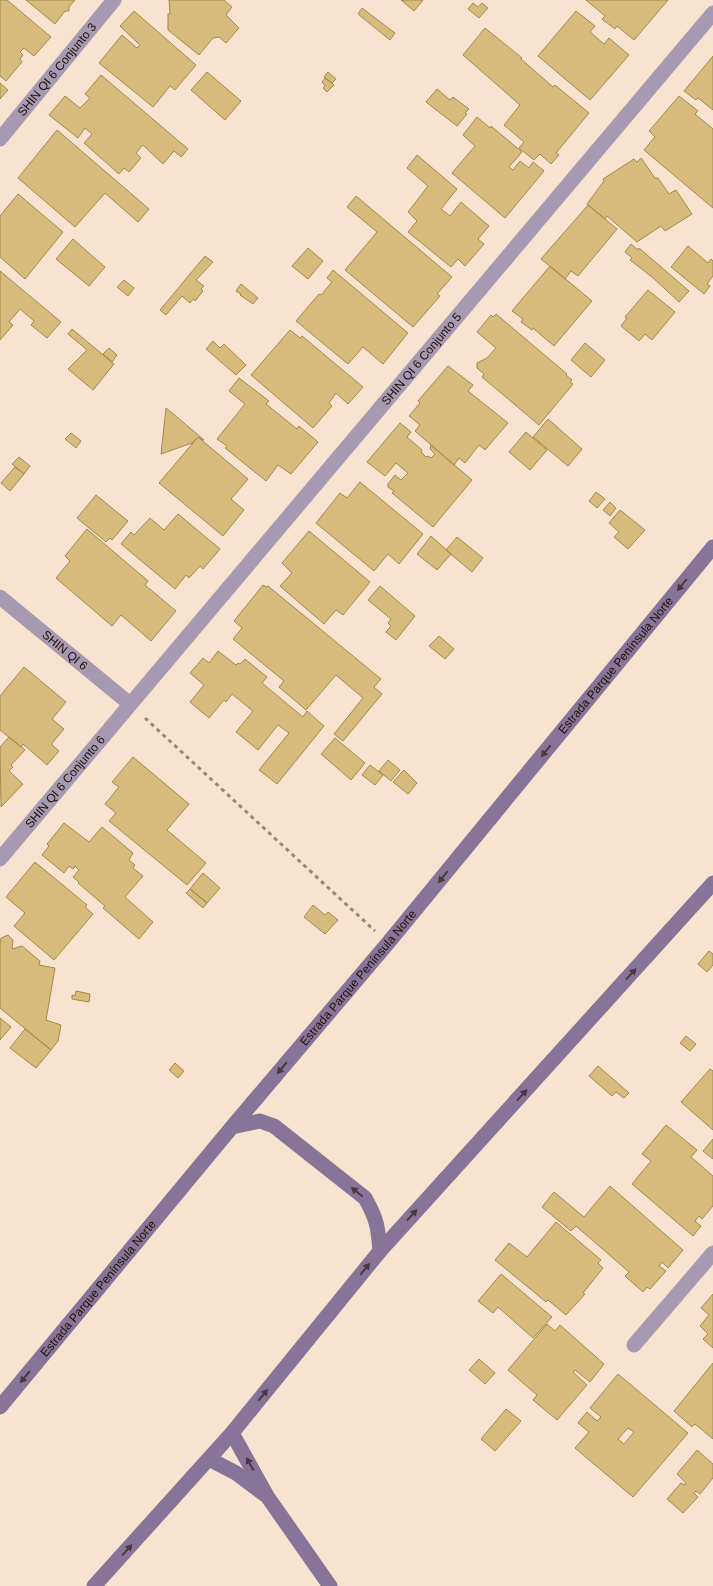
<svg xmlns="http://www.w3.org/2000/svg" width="713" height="1586" font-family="Helvetica,sans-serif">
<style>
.building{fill:#d6bb7d;stroke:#a3894c;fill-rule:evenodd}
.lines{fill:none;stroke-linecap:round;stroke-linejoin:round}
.path{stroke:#9a8775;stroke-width:3;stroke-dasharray:4 4;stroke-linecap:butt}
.street{stroke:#a69ab3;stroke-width:15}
.secondary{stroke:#877599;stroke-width:15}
.oneway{fill:#4a383d}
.labels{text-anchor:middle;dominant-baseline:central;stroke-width:5;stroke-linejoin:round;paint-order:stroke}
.street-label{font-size:12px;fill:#211000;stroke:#f7e3cf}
</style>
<rect width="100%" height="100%" fill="#f7e3cf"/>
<!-- building -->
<path class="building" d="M0,0H7L51,37L34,56L24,48L20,52L23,55L20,59L22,62L6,81L0,76Z
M26,0H75L69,7V11H65L55,24Z
M169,0H224L232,7L226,15L239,28L226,43L219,37L213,38L199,55L168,30V14H170Z
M401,0H423L414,11Z
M586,0H668L634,40L617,26L615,29L602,19L605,16Z
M473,3L478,7L482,3L488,8L479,18L468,9Z
M362,8L395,33L390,40L358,14Z
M134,11L196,65L175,90L170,86L153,107L99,63L122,35L137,48L140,45L120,26Z
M576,11L595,26L590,32L604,44L609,38L629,55L590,100L538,56Z
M485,28L522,58L521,59L553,87L555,85L589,113L556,153L559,155L551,164L540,154L534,160L519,148L524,142L504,125L520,105L463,55Z
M713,56V110L698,98L696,100L684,91Z
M207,72L241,101L225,120L191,90Z
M328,72L336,79L332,83L324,77Z
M101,75L188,149L181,157L174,151L163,164L143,145L136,153L141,158L129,172L124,168L119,174L84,143L92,134L85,128L78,138L49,115L65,96L80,108L90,98L85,94Z
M325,78L334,85L327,92L323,88L325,86L322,82Z
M0,83L8,90L0,99Z
M437,89L450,100L453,97L469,109L465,113L467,114L457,126L426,102Z
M679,96L698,111L695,114L713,129V208L644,150L655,137L649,131Z
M477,117L490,128L491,126L522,152L509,167L513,170L520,161L529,168L533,162L544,171L505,218L452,173L475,146L463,135Z
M57,130L149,209L138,222L105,193L75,227L18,178Z
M417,155L457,189L441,209L450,216L461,202L489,226L478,239L484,244L465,266L458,259L451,267L408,232L417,221L408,212L428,186L407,168Z
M641,158L655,178H658L669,194L676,190L692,214L665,231L661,226L637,242L607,216L605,219L587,204L604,181L603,179L634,159L637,162Z
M18,194L63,232L25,279L0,257V216Z
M356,196L452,277L437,294L440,296L413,327L345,270L377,232L347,207Z
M588,205L617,229L578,276L571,271L565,279L541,259Z
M73,239L105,267L89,286L56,259Z
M631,244L638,250L639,248L689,291L679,302L652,277L630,260L632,258L625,252Z
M688,246L708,263L711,259L713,261V276L707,284L710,286L704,294L671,267Z
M308,248L323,261L308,279L292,266Z
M205,256L213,262L196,280L204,286L201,289L203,291L195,301L193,299L190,303L182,296L166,315L160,310Z
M550,266L592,301L554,346L533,328L532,330L521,322L523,319L512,311Z
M333,270L408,333L383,364L363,347L348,364L296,321L319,294L321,295L332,282L327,278Z
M0,271L61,322L47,338L31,325L34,321L20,309L9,322L13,325L0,340Z
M124,280L134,288L128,296L117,287Z
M241,284L258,298L253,304L240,295L241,294L236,291Z
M648,290L675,312L652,340L645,334L639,341L621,326L627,318L625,317Z
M496,314L567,374L566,375L572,380L570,382L573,384L539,425L482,377L484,374L477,368V363L487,358L496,348L477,332L491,315L493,317Z
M72,329L114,364L93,390L68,369L87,350L68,334Z
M290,330L300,338L302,336L363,387L348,404L336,393L329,403L332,406L313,428L251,375Z
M213,341L220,348L224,344L246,365L236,375L206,349Z
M585,343L605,360L591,377L571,360Z
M109,348L117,355L112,362L103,354Z
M448,366L473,385L468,391L508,423L485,450L479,445L465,463L459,458L454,465L415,431L420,425L409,416L420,403L418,401Z
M239,378L269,401L266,404L297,429L299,426L318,442L291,474L278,465L266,481L225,448L227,446L217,439L245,404L229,391Z
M166,408L177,417L204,440H202L198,437L192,443L161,454Z
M548,419L582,449L568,466L533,437Z
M400,423L411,432L407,437L422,450L421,452L426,457L428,456L431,458L435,454L430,449L431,445L472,480L433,527L392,493L394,491L388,487V484L395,475L401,480L408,473L396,463L385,476L367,462Z
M526,432L547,450L530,470L509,452Z
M71,433L81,441L76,448L65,439Z
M198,437L248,479L231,499L244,510L223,536L159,483Z
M19,457L30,466L24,474L12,464Z
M15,467L24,474L10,491L1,483Z
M360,482L423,534L399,564L388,554L374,571L316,523L340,493L347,498Z
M596,492L605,499L597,508L589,501Z
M96,495L128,521L112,540L110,538L106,542L77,518Z
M610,502L616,508L610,516L603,510Z
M620,510L645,530L628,549L614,537L619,532L609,523Z
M178,514L220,549L203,569L200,566L189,578L186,575L175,589L121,544L131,532L134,535L150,518L164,530Z
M87,529L148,581L145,585L176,611L151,641L121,615L112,626L56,578L70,561L65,556Z
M309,531L370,582L343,615L336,610L324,624L280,586L292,573L282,563Z
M431,536L451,554L437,570L417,554Z
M457,537L483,558L472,572L446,550Z
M263,585L266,587L268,586L381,679L374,687L382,694L343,741L334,734L363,698L336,675L306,710L279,687L284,681L233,639L242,628L234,621Z
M380,586L415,616L396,640L386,632L391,626L388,623L391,619L368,600Z
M439,636L454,649L445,659L429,646Z
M218,651L236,665L238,663L240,664L245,659L267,677L262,683L303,717L307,711L324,726L277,784L259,770L289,733L278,725L258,750L236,732L253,711L232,694L226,702L224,700L209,718L190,702L204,685L190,673L203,658L209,663Z
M24,667L66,702L52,719L64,729L52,743V745L59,751L47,765L23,744L21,747L0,730V696Z
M9,737L25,750L11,765L13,767L9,771L23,784L1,807L0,747Z
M335,738L365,763L351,780L321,754Z
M133,757L189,804L167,830L206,863L187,885L109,821L116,813L105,804L119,787L112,782Z
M388,760L400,770L391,781L379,771Z
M370,765L383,775L375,785L362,775Z
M404,770L417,783L408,794L393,782Z
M64,823L89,842L102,827L133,853L129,860L135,865L133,868L143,876L125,897L153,922L139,939L103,908L105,906L78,883L79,882L73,877L79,870L75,866L73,869L69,866L64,873L42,855L49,846L47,844Z
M35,862L87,905L85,907L93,914L54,960L14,926L25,913L6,897Z
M203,873L220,888L207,903L190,889Z
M190,889L207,903L203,908L186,893Z
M313,905L325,915L328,912L338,920L325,934L304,917Z
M8,935L13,940L12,949L22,946L40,961L39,965L55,968L46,1020L61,1025L58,1041L51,1050L0,1008V944L1,938Z
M709,951L713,954V965L707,972L698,964Z
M76,991L90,994L89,1002L72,999V995L75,996Z
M0,1018L11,1027L0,1040Z
M25,1029L51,1050L36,1068L10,1048Z
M686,1036L696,1044L690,1051L680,1043Z
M175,1063L184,1071L178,1078L169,1070Z
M598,1066L629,1093L624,1098L616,1092L612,1096L589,1076Z
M710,1069L713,1071V1130L681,1102Z
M666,1125L697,1150L691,1157L713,1176V1206L702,1219L699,1216L695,1221L701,1226L693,1236L632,1184L651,1161L642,1154Z
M713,1139V1159L703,1151Z
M610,1186L683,1250L668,1268L662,1262L659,1266L666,1271L650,1289L647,1287L643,1292L625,1276L629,1272L576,1226L571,1231L542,1207L554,1192L584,1217Z
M556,1222L601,1260L598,1263L603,1268L583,1293L585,1294L566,1315L548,1300L546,1302L495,1260L509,1243L527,1257Z
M501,1274L552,1317L533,1338L498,1307L493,1313L478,1301Z
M713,1294V1348L703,1339L708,1334L700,1326L709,1315L701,1308Z
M547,1324L555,1331L560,1325L604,1364L590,1382L575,1370L573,1372L587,1385L557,1420L533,1400L537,1395L508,1370Z
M479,1359L495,1373L485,1384L469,1370Z
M713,1363V1439L695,1424L692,1427L674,1411Z
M618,1374L688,1433L633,1497L575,1448L589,1432L578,1423L587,1412L597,1421L601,1417L590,1408ZM628,1428L634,1432L624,1444L618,1439Z
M506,1409L521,1421L495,1451L481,1439Z
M697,1450L713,1464V1478L700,1494L696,1491L694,1493L698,1497L683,1513L667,1499L681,1483L685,1485L686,1483L677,1474Z"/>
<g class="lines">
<!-- path -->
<path class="path" d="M145,718L375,931"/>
<!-- street -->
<g class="street">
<path id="s1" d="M0,139L114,0"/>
<path id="s2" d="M0,597L130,704"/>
<path id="s3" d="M0,859L713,13"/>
<path d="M634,1345L713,1253"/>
</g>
<!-- secondary -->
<g class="secondary">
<path d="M232,1127L260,1121L274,1126L365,1198C377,1219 378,1227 380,1251"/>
<path id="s4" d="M0,1407L232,1127L388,943L713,547"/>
<path d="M232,1433L267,1496L330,1586"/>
<path d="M209,1459L236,1473L264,1494"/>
<path d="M94,1586L232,1433L380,1251L713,883"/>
</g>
</g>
<!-- one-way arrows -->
<defs><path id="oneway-solid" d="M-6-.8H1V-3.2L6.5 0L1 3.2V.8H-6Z" transform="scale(1.25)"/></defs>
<g class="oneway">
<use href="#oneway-solid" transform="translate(682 585) rotate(129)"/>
<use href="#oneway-solid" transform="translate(546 751) rotate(129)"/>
<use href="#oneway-solid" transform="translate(443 877) rotate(129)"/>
<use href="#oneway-solid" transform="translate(631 974) rotate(-48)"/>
<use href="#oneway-solid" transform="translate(282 1068) rotate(130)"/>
<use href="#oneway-solid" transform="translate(522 1095) rotate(-48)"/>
<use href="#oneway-solid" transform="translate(357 1192) rotate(-141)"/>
<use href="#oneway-solid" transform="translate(412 1215) rotate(-48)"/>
<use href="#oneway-solid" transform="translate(365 1269) rotate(-51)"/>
<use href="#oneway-solid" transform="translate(25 1377) rotate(130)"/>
<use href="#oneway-solid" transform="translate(263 1395) rotate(-51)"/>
<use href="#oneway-solid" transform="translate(250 1464) rotate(-119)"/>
<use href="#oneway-solid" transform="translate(127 1550) rotate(-48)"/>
</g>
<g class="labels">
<!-- street labels -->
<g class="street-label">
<text stroke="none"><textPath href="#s1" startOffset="90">SHIN QI 6 Conjunto 3</textPath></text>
<text stroke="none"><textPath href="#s3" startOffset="654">SHIN QI 6 Conjunto 5</textPath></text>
<text stroke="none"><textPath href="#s2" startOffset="84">SHIN QI 6</textPath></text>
<text stroke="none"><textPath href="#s4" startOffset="964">Estrada Parque Península Norte</textPath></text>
<text stroke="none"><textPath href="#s3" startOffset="101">SHIN QI 6 Conjunto 6</textPath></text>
<text stroke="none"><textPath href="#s4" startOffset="559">Estrada Parque Península Norte</textPath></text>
<text stroke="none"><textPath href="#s4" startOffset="154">Estrada Parque Península Norte</textPath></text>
</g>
</g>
</svg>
